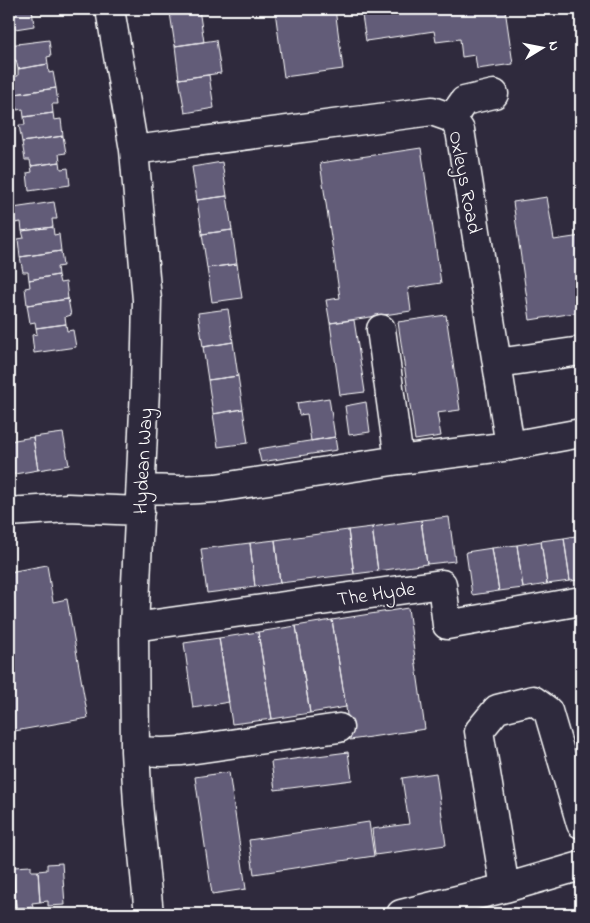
<svg xmlns="http://www.w3.org/2000/svg" width="590" height="923" font-family="'Indie Flower',sans-serif">
<style>
.building{fill:#625b78;stroke:#fff}
.lines{fill:none;stroke-linecap:round;stroke-linejoin:round}
.minor-casing{stroke:#fff;stroke-width:31}
.minor{stroke:#2f2a3d;stroke-width:28}
.labels{text-anchor:middle;stroke-width:4;stroke-linejoin:round;paint-order:stroke}
.street-label{font-size:20px;fill:#fff;stroke:#2f2a3d}
</style>
<rect width="100%" height="100%" fill="#2f2a3d"/>
<filter id="ink" filterUnits="userSpaceOnUse"><feTurbulence type="fractalNoise" baseFrequency=".02" numOctaves="2"/><feDisplacementMap in="SourceGraphic" scale="10" xChannelSelector="R" yChannelSelector="G"/><feConvolveMatrix kernelMatrix="1 2 1 2 8 2 1 2 1" color-interpolation-filters="sRGB"/></filter>
<g filter="url(#ink)">
<path class="building" d="M9 9H25V10L32 9 34 26 9 30Z
M169 9H199L170 13Z
M199 9 204 42 175 46 170 13Z
M293 9H335L343 69 284 77 275 11Z
M361 9H505L513 64 477 69 475 55 462 57 460 39 436 42 434 31 366 41Z
M49 40 51 56 47 57 48 64 18 69 16 60 10 61 9 45Z
M216 40 221 73 179 79 175 46Z
M48 64 49 73 53 72 56 88 15 94 12 76H18V69Z
M209 75 214 108 185 113 179 79Z
M56 88 58 104H52L53 113 24 117 23 109 17 110 15 94Z
M53 113 54 120 61 119 63 136 22 142 19 125H25L24 117Z
M63 136 66 153 59 154 60 162 31 166 30 160H25L22 142Z
M421 148 441 283 408 288 411 311 330 323 326 300 340 298 320 163Z
M60 162 61 169 68 168 70 185 29 191 27 173 32 172 31 166Z
M222 162 227 196 197 200 192 167Z
M227 196 232 230 202 234 197 200Z
M547 197 554 240 581 236V312L530 320 513 202Z
M54 202 57 219H52L53 227 22 231 21 222 15 223 13 208Z
M53 227 54 235 59 234 61 251 20 257 18 239 24 238 22 231Z
M232 230 237 264 207 268 202 234Z
M61 251 63 266 57 267 58 275 29 280 28 272H23L20 257Z
M237 264 242 298 212 302 207 268Z
M58 275 60 283 66 282 68 299 27 305 25 288 30 287 29 280Z
M68 299 71 315 65 317 66 324 36 328 35 322 30 323 27 305Z
M228 309 233 342 203 347 198 313Z
M446 315 460 410 437 413 441 436 415 440 398 322Z
M354 320 365 392 340 395 330 323Z
M66 324 67 331 73 330 76 347 34 353 32 335 37 334 36 328Z
M233 342 238 376 208 380 203 347Z
M238 376 243 409 213 414 208 380Z
M329 398 335 437 311 441 307 414 299 415 297 403Z
M366 402 370 432 349 435 345 406Z
M243 409 248 443 218 447 213 414Z
M63 433 69 465 38 470 33 437Z
M33 437 38 470 9 475V441Z
M335 437 337 450 261 462 258 449Z
M449 517 455 561 427 564 421 520Z
M421 520 427 564 378 571 372 527Z
M372 527 378 571 354 574 348 530Z
M348 530 354 574 280 583 275 540Z
M581 535V580L570 581 564 538Z
M564 538 570 581 547 584 541 541Z
M275 540 280 583 255 587 250 543Z
M541 541 547 584 523 588 517 545Z
M250 543 255 587 207 593 201 549Z
M517 545 523 588 499 591 492 548Z
M492 548 499 591 472 595 466 552Z
M47 565 53 602 67 599 88 718 9 732V572Z
M408 608 425 729 350 740 346 707 332 620Z
M332 620 346 707 310 713 296 626Z
M296 626 310 713 272 719 258 632Z
M258 632 272 719 232 724 219 638Z
M219 638 229 702 193 708 184 643Z
M348 752 352 780 275 790 271 762Z
M229 772 246 889 212 894 195 777Z
M436 773 446 845 375 855 372 829 409 824 402 778Z
M369 822 374 856 254 874 249 840Z
M62 863 65 905 48 906V901L40 902 38 871 47 870V864Z
M31 866V871H38L40 902 32 903 33 907 16 908 13 867Z
M9 867H13L16 908 9 909Z"/>
<g class="lines">
<g class="minor-casing">
<path id="minor" d="M110 9 134 150 147 300 145 389 134 627 135 751 138 804 149 914
M452 118 464 101 494 94
M134 150 432 111 452 118 460 130 510 446
M381 329 399 460
M497 363 581 351
M141 489 179 490 216 488 399 460 510 446 581 433
M9 512 68 508 140 511
M134 627 442 584 447 625 581 601
M135 751 162 752 182 751 339 728
M505 888 479 731 497 709 533 700 548 711 581 824
M401 914 505 888 581 866"/>
</g>
<use href="#minor" class="minor"/>
</g>
</g>
<g class="labels">
<g class="street-label">
<text transform="translate(466 182) rotate(79)" y="7">Oxleys Road</text>
<text transform="translate(142 461) rotate(-87)" y="7">Hydean Way</text>
<text transform="translate(376 593) rotate(-8)" y="7">The Hyde</text>
</g>
</g>
<rect width="590" height="923" fill="none" stroke="#2f2a3d" stroke-width="30"/>
<rect x="15" y="15" width="560" height="893" fill="none" stroke="#fff" stroke-width="2" filter="url(#ink)"/>
<g transform="translate(542 48) rotate(80)" stroke="#2f2a3d" stroke-width="4" paint-order="stroke">
<path d="M0-4L9 19L0 12L-9 19Z" fill="#ffffff"/>
<text y="-8" font-size="14" font-weight="bold" text-anchor="middle" fill="#ffffff">N</text>
</g>
</svg>
